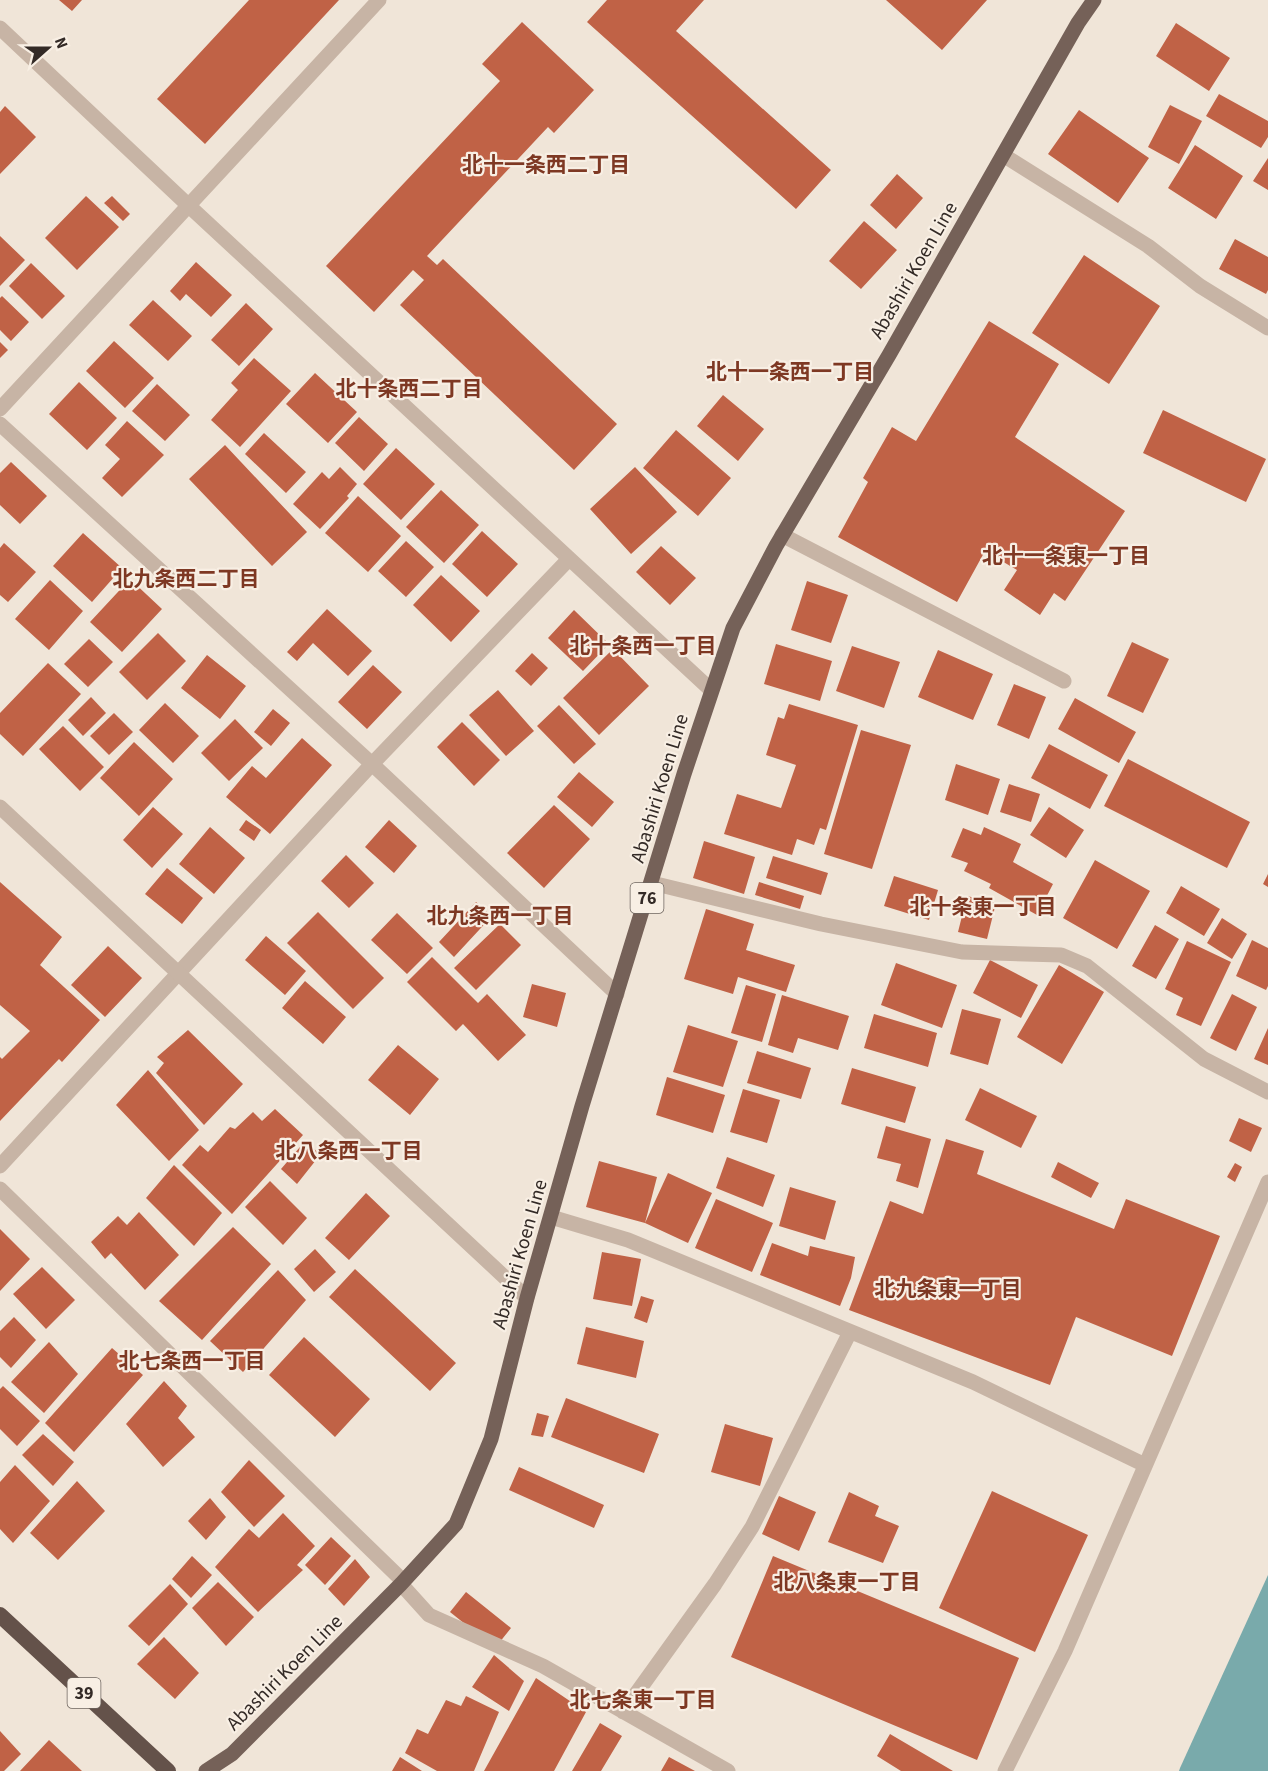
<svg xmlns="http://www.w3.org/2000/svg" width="1268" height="1771" font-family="'Source Sans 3','Noto Sans JP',sans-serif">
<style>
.water{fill:#79aaab}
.building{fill:#c06246}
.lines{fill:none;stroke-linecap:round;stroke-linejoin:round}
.minor{stroke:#c7b4a5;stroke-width:15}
.tertiary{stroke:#c7b4a5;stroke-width:15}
.primary{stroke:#756158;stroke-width:15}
.trunk{stroke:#64524a;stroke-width:16}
.labels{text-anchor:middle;stroke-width:4.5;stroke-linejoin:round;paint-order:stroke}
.shield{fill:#f8efe4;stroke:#6e655f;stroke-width:1.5}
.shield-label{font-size:18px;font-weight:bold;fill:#332a26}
.street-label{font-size:20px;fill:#332a26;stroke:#f8efe4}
.neighbourhood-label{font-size:21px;font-weight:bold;fill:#7e3823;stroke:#f8efe4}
</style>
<rect width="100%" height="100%" fill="#f0e5d8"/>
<path class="water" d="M1268 1575V1771H1179L1180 1768Z"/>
<path class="building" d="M59 0H82L72 11Z
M249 0H339L205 144 157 99Z
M607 0H704L676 31 831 170 796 209 587 22Z
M886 0H987L942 50Z
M522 22 594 90 554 133 548 127 427 256 437 265 443 259 617 424 574 470 400 305 424 280 413 270 374 312 326 266 500 81 482 64Z
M1176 23 1230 58 1209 91 1156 56Z
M1219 94 1268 121V137L1261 148 1206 116Z
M1170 105 1202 121 1179 164 1148 147Z
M5 106 36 137 0 174V112Z
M1079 110 1149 158 1118 203 1048 154Z
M1195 145 1243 176 1216 219 1168 188Z
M1268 158V190L1253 181Z
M897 174 923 198 896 229 870 205Z
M86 196 119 227 77 270 45 238Z
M112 196 130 214 123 221 104 203Z
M864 221 897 250 861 289 829 261Z
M0 236 25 260 0 286Z
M1235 239 1268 257V290L1266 294 1219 269Z
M1084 255 1160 306 1109 384 1032 333Z
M196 262 232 295 211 317 186 294 180 301 170 291Z
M31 263 65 296 42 319 9 286Z
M2 296 29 322 11 341 0 330V298Z
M153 300 192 336 168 361 129 325Z
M246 303 273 329 239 366 211 340Z
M989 321 1059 364 1015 437 1125 511 1065 601 1054 593 1040 615 1004 590 1017 570 985 551 957 602 838 537 868 482 863 478 892 427 916 441Z
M114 341 154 378 125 408 86 371Z
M0 342 8 350 0 358Z
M254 358 291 391 240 447 211 420 238 390 231 383Z
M315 373 357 412 328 443 286 404Z
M79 382 117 418 87 450 49 414Z
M157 384 190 415 165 441 132 411Z
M723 395 764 429 738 461 697 426Z
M1163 410 1266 459 1246 502 1143 453Z
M359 417 388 444 364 471 335 443Z
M127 421 164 455 122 497 102 478 120 459 105 445Z
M676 430 731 478 698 516 643 468Z
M264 433 306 472 286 493 245 454Z
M225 445 307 532 272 566 189 479Z
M396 448 435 484 401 520 363 484Z
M11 462 47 496 20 524 0 505V473Z
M340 467 357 484 347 496 349 498 320 529 293 504 322 472 329 479Z
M635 467 677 512 631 554 590 509Z
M441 490 479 525 444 563 406 527Z
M358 496 401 536 368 572 325 533Z
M482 531 518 564 487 597 452 564Z
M83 533 122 568 92 602 53 566Z
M406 541 434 567 406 597 378 571Z
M4 543 36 572 8 602 0 595V548Z
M661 546 696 578 670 605 636 572Z
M441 575 480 611 451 642 413 605Z
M130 579 162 609 122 652 90 622Z
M50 580 83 611 49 650 15 619Z
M807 581 848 595 831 643 791 630Z
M327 609 372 651 348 676 313 643 297 661 287 652Z
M574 610 609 644 583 671 548 638Z
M158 633 186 661 147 700 119 672Z
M89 639 113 662 88 687 64 664Z
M1132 642 1169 659 1143 713 1107 696Z
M776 644 832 661 820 701 764 684Z
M852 646 900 662 884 708 836 691Z
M613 649 649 686 599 735 563 698Z
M938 650 993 674 973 720 918 697Z
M532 653 548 668 531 686 515 671Z
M207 655 246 686 220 719 181 688Z
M48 663 81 694 23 756 0 734V713Z
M373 665 402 692 367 729 338 702Z
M1014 684 1046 697 1029 739 997 725Z
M498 690 534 731 506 756 469 715Z
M91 697 106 713 83 736 68 720Z
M1075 698 1136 732 1119 763 1058 729Z
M165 703 199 736 173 763 139 730Z
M789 704 858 725 826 830 820 828 814 845 797 839 792 855 724 834 737 794 781 808 796 765 766 755 778 717 784 719Z
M559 705 596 744 574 764 537 726Z
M273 709 290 723 271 746 254 732Z
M114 713 133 732 109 755 90 736Z
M235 719 263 748 229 781 201 753Z
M462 722 500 760 474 786 437 747Z
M63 726 104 767 80 791 39 749Z
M861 730 911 745 872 869 824 854Z
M302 738 332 765 270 834 226 797 252 766 266 778Z
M134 742 173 779 139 816 100 778Z
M1049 744 1108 775 1090 809 1031 778Z
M1128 759 1250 822 1227 868 1104 806Z
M956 764 1000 779 988 815 945 800Z
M579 772 614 802 592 827 557 797Z
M1009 784 1040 794 1031 822 1000 812Z
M554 805 590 839 544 888 507 853Z
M153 807 183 834 152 868 123 840Z
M1049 807 1084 830 1066 858 1030 835Z
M246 820 261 830 254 841 239 830Z
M389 820 417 846 394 873 365 847Z
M210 827 245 858 214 894 179 864Z
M984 827 1021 844 1013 862 1053 884 1037 915 989 888 991 884 964 871 968 863 951 857 963 828 981 835Z
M704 841 755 857 744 894 693 878Z
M346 855 374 883 349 908 321 881Z
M773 856 828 873 821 895 766 878Z
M1095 860 1150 891 1117 949 1063 918Z
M167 868 203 898 182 924 145 894Z
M1268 874V887L1263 884Z
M894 876 938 890 929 920 884 906Z
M0 882 62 937 40 965 19 986 40 965 100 1020 62 1062 59 1059 0 1121V1057L2 1059 30 1031 0 1005Z
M759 882 804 896 800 909 755 895Z
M1181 886 1220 909 1204 936 1166 913Z
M967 896 996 903 987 939 958 932Z
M476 902 492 916 454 957 439 942Z
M706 909 754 924 746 950 795 965 786 992 738 977 733 994 684 979Z
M318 912 384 978 353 1009 287 943Z
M397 913 433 948 407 974 371 940Z
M1222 918 1247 934 1232 959 1207 943Z
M500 924 521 945 476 990 454 968Z
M1155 925 1179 939 1156 979 1132 966Z
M266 936 306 971 285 995 245 960Z
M1252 940 1268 948V986L1266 990 1236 976Z
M1187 941 1231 962 1201 1026 1176 1015 1183 998 1165 989Z
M108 946 142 978 105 1017 71 985Z
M432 957 478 1003 487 994 526 1035 498 1061 463 1024 456 1031 407 982Z
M990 960 1038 985 1021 1018 973 993Z
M896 963 957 985 942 1028 881 1005Z
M1059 965 1104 992 1062 1064 1017 1037Z
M305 981 346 1017 323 1044 282 1008Z
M532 984 566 993 557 1027 523 1017Z
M746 985 776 994 762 1042 731 1033Z
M1232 994 1257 1007 1236 1051 1210 1038Z
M782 995 849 1016 838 1050 798 1038 793 1053 768 1045Z
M962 1009 1001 1019 988 1065 950 1054Z
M874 1014 937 1033 928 1067 864 1048Z
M688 1025 738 1041 723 1087 673 1072Z
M1268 1028V1065L1254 1059Z
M188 1030 243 1084 204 1125 156 1073 164 1063 157 1057Z
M398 1045 439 1079 410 1115 368 1080Z
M757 1051 811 1068 801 1099 747 1083Z
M852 1068 916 1087 905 1123 841 1104Z
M148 1070 199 1130 169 1161 116 1105Z
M667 1077 725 1095 713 1133 656 1115Z
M980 1088 1037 1116 1021 1148 965 1120Z
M743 1089 780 1100 767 1143 730 1132Z
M275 1109 303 1135 232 1214 182 1165 200 1145 208 1152 230 1127 235 1129 253 1112 262 1121Z
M1239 1118 1262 1128 1251 1152 1229 1141Z
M886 1126 931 1139 918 1188 896 1181 901 1164 877 1158Z
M946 1139 984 1151 977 1174 1114 1229 1126 1199 1220 1236 1172 1356 1076 1317 1050 1385 849 1310 890 1201 923 1214Z
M306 1140 320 1155 297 1184 281 1169Z
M727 1157 775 1175 763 1207 716 1188Z
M599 1161 657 1177 645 1223 586 1207Z
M1058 1162 1099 1183 1091 1198 1051 1177Z
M1235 1163 1242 1167 1235 1182 1227 1177Z
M174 1165 222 1213 194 1246 146 1198Z
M668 1173 712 1193 688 1243 645 1223Z
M270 1181 307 1218 283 1245 245 1207Z
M790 1187 836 1201 825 1240 779 1226Z
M366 1193 390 1216 349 1260 325 1238Z
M716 1199 773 1223 752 1272 695 1248Z
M139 1212 179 1255 145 1290 111 1253 105 1259 91 1242 118 1216 127 1225Z
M233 1227 271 1264 202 1340 159 1301Z
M0 1229 30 1259 0 1291Z
M772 1243 808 1256 810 1246 855 1257 851 1278 840 1306 760 1275Z
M315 1249 336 1272 314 1292 294 1269Z
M602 1252 641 1259 632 1306 593 1299Z
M42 1267 75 1300 46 1329 13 1294Z
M355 1269 456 1363 430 1391 329 1297Z
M278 1270 306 1300 243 1372 210 1341Z
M641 1296 654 1300 647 1323 634 1318Z
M14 1317 36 1340 11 1368 0 1357V1331Z
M586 1327 644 1341 636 1378 577 1364Z
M304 1337 370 1399 335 1437 269 1375Z
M49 1342 78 1374 44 1413 11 1382Z
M112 1348 143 1375 74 1452 45 1423Z
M164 1381 187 1406 178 1418 195 1437 163 1467 126 1424Z
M3 1386 40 1421 17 1446 0 1429V1389Z
M566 1398 659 1434 644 1473 551 1437Z
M537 1413 549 1416 543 1437 531 1435Z
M725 1424 773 1438 760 1486 711 1472Z
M43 1434 74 1462 53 1486 22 1455Z
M249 1460 285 1496 254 1527 221 1492Z
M15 1465 50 1501 13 1543 0 1529V1482Z
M519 1467 604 1505 594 1528 509 1490Z
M77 1481 105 1511 58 1560 30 1533Z
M992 1491 1088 1535 1035 1652 939 1608Z
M849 1492 879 1506 875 1516 899 1526 883 1563 828 1542Z
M779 1496 816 1512 799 1551 762 1534Z
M210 1498 226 1517 206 1540 188 1521Z
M283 1513 315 1546 297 1565 303 1570 258 1612 215 1567 249 1529 259 1538Z
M331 1537 351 1556 325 1585 305 1565Z
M192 1556 212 1575 191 1598 172 1579Z
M773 1556 1019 1658 977 1760 731 1657Z
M355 1559 370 1577 344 1606 328 1589Z
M218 1582 254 1617 226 1646 192 1608Z
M170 1584 188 1604 149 1646 128 1626Z
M466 1592 511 1628 495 1648 450 1612Z
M164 1637 199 1673 175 1699 137 1664Z
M494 1655 524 1681 509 1711 472 1687Z
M536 1678 586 1712 554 1771H484Z
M466 1696 499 1712 474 1771H437L405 1753 417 1729 428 1734 446 1700 461 1706Z
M600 1723 622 1736 601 1771H572Z
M0 1731 21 1754 4 1771H0Z
M890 1734 953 1771H901L877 1756Z
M49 1740 82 1771H20Z
M400 1757 422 1771H392Z
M669 1757 695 1771H661Z"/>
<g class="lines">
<path class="minor" d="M0 28 189 206 711 690
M1003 155 1148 246 1200 286 1268 328
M0 409 379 0
M0 424 372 764 617 994
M782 535 1064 681
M652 883 821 924 962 952 1061 955 1087 966 1204 1059 1268 1092
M0 1166 372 764 569 559
M0 1189 402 1580 401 1584 429 1615 543 1666 728 1771
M551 1217 628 1240 973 1382 1145 1465
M623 1712 715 1584 752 1527 850 1332
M1005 1771 1065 1651 1268 1182"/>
<path class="tertiary" d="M0 807 527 1298"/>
<path class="primary" d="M206 1771 232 1754 401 1584 456 1524 491 1439 527 1298 582 1106 684 774 733 628 776 546 889 355 1078 23 1094 0"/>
<path class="trunk" d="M0 1615 168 1771"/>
</g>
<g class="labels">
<g class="shield">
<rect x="630.5" y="883" width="33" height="30" rx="4.5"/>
<rect x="67.5" y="1678" width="33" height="30" rx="4.5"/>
</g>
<g class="shield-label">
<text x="647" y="904">76</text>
<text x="84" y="1699">39</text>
</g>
<g class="street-label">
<text transform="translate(913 270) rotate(-60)" y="7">Abashiri Koen Line</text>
<text transform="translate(659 788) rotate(-73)" y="7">Abashiri Koen Line</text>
<text transform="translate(519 1254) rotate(-74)" y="7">Abashiri Koen Line</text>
<text transform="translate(284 1672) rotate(-45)" y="7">Abashiri Koen Line</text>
</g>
<g class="neighbourhood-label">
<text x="546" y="172">北十一条西二丁目</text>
<text x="790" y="379">北十一条西一丁目</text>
<text x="409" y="396">北十条西二丁目</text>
<text x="1066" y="563">北十一条東一丁目</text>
<text x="186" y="586">北九条西二丁目</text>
<text x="643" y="653">北十条西一丁目</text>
<text x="983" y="914">北十条東一丁目</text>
<text x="500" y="923">北九条西一丁目</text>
<text x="349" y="1158">北八条西一丁目</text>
<text x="948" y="1296">北九条東一丁目</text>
<text x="192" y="1368">北七条西一丁目</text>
<text x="847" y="1589">北八条東一丁目</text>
<text x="643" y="1707">北七条東一丁目</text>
</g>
</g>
<g transform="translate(48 48) rotate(69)" stroke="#f8efe4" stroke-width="4.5" paint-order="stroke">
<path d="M0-4.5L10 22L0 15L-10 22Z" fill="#332a26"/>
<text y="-9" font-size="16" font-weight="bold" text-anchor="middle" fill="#332a26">N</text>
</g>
</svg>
